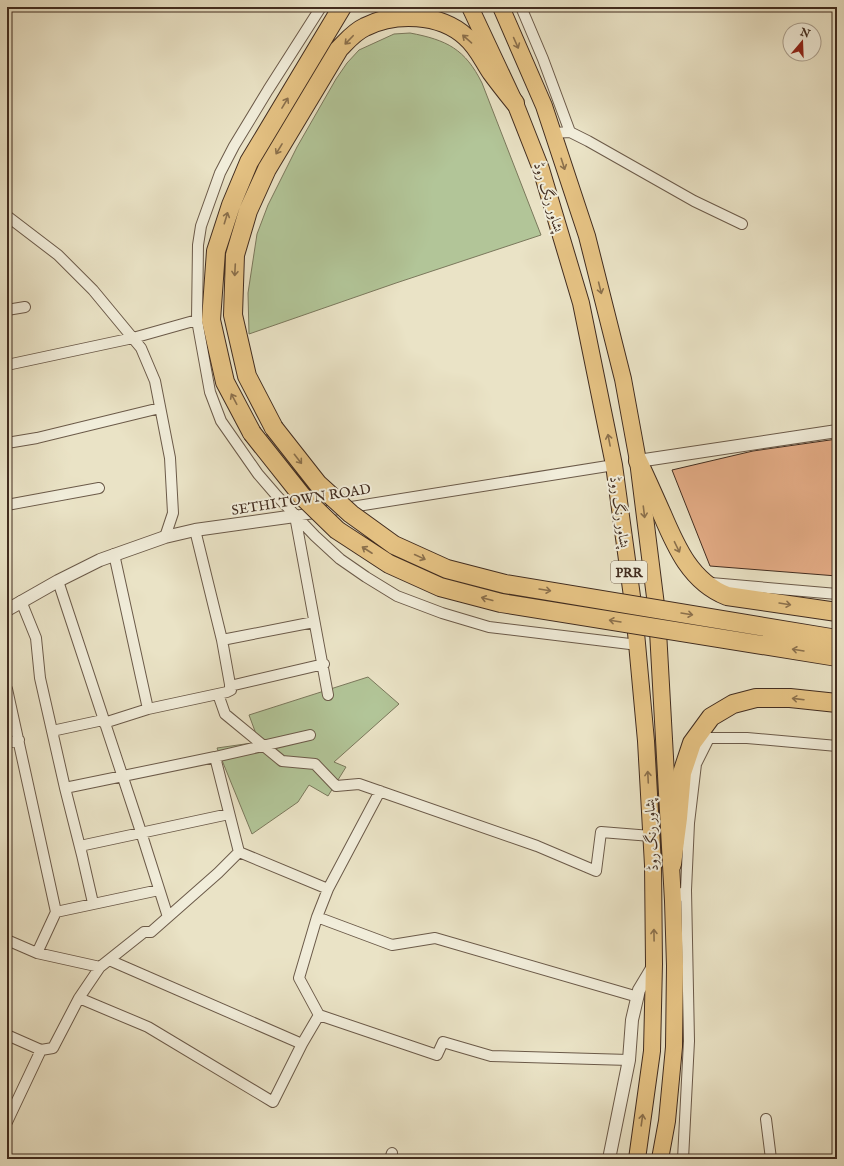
<svg xmlns="http://www.w3.org/2000/svg" width="844" height="1166" font-family="'IM FELL English',Amiri,serif">
<style>
.green{fill:#b2c598;stroke:#7a785c}
.building{fill:#e4ac86;stroke:#412c1f}
.lines{fill:none;stroke-linecap:round;stroke-linejoin:round}
.minor-casing{stroke:#6b5a49;stroke-width:12}
.tertiary-casing{stroke:#6b5a49;stroke-width:14}
.trunk-casing{stroke:#412c1f;stroke-width:18}
.motorway-casing{stroke:#412c1f;stroke-width:20}
.minor{stroke:#f1edda;stroke-width:10}
.tertiary{stroke:#f1edda;stroke-width:12}
.trunk{stroke:#e5c283;stroke-width:16}
.motorway{stroke:#e5c283;stroke-width:18}
.motorway-bridge-casing{stroke:#412c1f;stroke-width:20;stroke-linecap:butt}
.motorway-bridge{stroke:#e5c283;stroke-width:18}
.oneway{stroke:#8b704c}
.labels{text-anchor:middle;stroke-width:4;stroke-linejoin:round;paint-order:stroke}
.shield{fill:#f1edda;stroke:#766657;stroke-width:1}
.shield-label{font-size:13px;font-weight:bold;fill:#412c1f}
.street-label{font-size:14px;fill:#412c1f;stroke:#f1edda}
</style>
<rect width="100%" height="100%" fill="#eae3c6"/>
<filter id="stains"><feTurbulence type="fractalNoise" baseFrequency=".005" numOctaves="4"/><feColorMatrix values="0 0 0 0 .2 0 0 0 0 .09 0 0 0 0 .02 0 0 0 .5 -.17"/></filter>
<radialGradient id="worn" r=".72"><stop offset=".6" stop-color="#630" stop-opacity="0"/><stop offset="1" stop-color="#630" stop-opacity=".3"/></radialGradient>
<path class="green" d="M410 33C447 40 465 49 482 83L541 235 396 283 249 334 248 293 257 234 268 205 297 147 336 79 347 63 359 50 394 34Z
M368 677 399 704 334 762 346 767 328 796 309 785 298 802 252 834 217 748 259 742 249 715Z"/>
<path class="building" d="M837 439V576L710 566 672 470 753 451Z"/>
<g class="lines">
<g class="minor-casing">
<path id="minor" d="M321 7 268 90 234 146 220 173 201 226 198 245 197 320 210 392 221 421 258 474 277 496 315 536 340 559 366 577 397 596 442 613 489 627 638 645
M521 7 543 59 570 132
M553 133 570 132 588 141 694 201 742 224
M7 216 58 255 93 290 141 348 155 381 170 458 173 513 165 537
M7 310 25 307
M7 365 133 338 197 320
M7 443 37 438 160 408
M7 505 99 488
M295 516 614 465
M295 516 328 695
M114 554 148 709
M58 581 141 832 168 917
M711 583 837 594
M21 601 36 638 40 678 65 788 82 855 93 903
M222 640 314 622
M230 686 324 664
M7 689 56 912
M218 694 225 714 282 761 315 764 336 786 359 784 537 846 596 871 601 832 651 836
M104 723 148 709 227 692 231 690 222 640 195 530
M52 731 103 720
M7 743 19 740
M215 757 239 852
M65 788 215 757 310 735
M80 846 229 814
M328 889 317 917 392 945 435 938 638 997
M673 901 686 890 689 823 696 764 709 738H747L837 746
M317 917 299 978 319 1015
M7 940 37 953 100 967 144 932H151L218 873 239 852 328 889 380 791
M37 953 56 912 159 890
M109 960 302 1044 319 1015 437 1055 443 1042 491 1056 629 1060
M79 998 148 1027 273 1102 302 1044
M7 1035 41 1050 53 1048 79 998 100 967
M766 1119 771 1159
M7 1122 41 1050
M390 1159 392 1153
M683 1159 689 1041 686 890"/>
</g>
<g class="tertiary-casing">
<path id="tertiary" d="M638 461 837 431
M7 610 58 581 100 560 165 537 195 530 295 516
M609 1159 629 1060 632 1020 639 990 654 965"/>
</g>
<g class="trunk-casing">
<path id="trunk" d="M470 7 515 103 541 169 581 303 614 465 634 611 646 741 653 865 654 964 652 1051 637 1159
M501 7 544 106 587 236 623 379 638 461 657 613 673 901 675 966 674 1047 667 1121 660 1159"/>
</g>
<g class="motorway-casing">
<path id="motorway" d="M274 428 247 376 233 315 235 255 248 211 267 169 339 49C347 41 354 32 365 27 395 12 440 13 466 37 477 46 483 60 491 72 499 83 507 93 515 103
M252 433 225 382 211 320 216 251 231 205 249 162 342 7
M638 461C646 478 654 496 662 514 676 547 691 582 727 596L837 612
M672 864 678 818 682 773 692 743 711 717 733 704 756 698H790L837 703"/>
</g>
<use href="#minor" class="minor"/>
<use href="#tertiary" class="tertiary"/>
<use href="#trunk" class="trunk"/>
<use href="#motorway" class="motorway"/>
<g class="motorway-bridge-casing">
<path id="motorway-bridge" d="M274 428 318 484 351 514 394 545 447 569 505 584 837 639
M252 433 302 496 337 530 389 564 440 587 501 603 837 657"/>
</g>
<use href="#motorway-bridge" class="motorway-bridge"/>
</g>
<defs><path id="oneway-shaft" d="M-6 0H5M1.5-3L5.5 0L1.5 3" fill="none" stroke-width="1.6" stroke-linecap="round" stroke-linejoin="round"/></defs>
<g class="oneway">
<use href="#oneway-shaft" transform="translate(467 39) rotate(-139)"/>
<use href="#oneway-shaft" transform="translate(349 40) rotate(134)"/>
<use href="#oneway-shaft" transform="translate(516 43) rotate(66)"/>
<use href="#oneway-shaft" transform="translate(285 103) rotate(-59)"/>
<use href="#oneway-shaft" transform="translate(279 149) rotate(121)"/>
<use href="#oneway-shaft" transform="translate(563 164) rotate(72)"/>
<use href="#oneway-shaft" transform="translate(226 218) rotate(-73)"/>
<use href="#oneway-shaft" transform="translate(235 270) rotate(93)"/>
<use href="#oneway-shaft" transform="translate(600 288) rotate(76)"/>
<use href="#oneway-shaft" transform="translate(234 399) rotate(-118)"/>
<use href="#oneway-shaft" transform="translate(609 440) rotate(-101)"/>
<use href="#oneway-shaft" transform="translate(298 459) rotate(52)"/>
<use href="#oneway-shaft" transform="translate(644 512) rotate(83)"/>
<use href="#oneway-shaft" transform="translate(677 547) rotate(64)"/>
<use href="#oneway-shaft" transform="translate(367 550) rotate(-147)"/>
<use href="#oneway-shaft" transform="translate(420 557) rotate(25)"/>
<use href="#oneway-shaft" transform="translate(545 590) rotate(9)"/>
<use href="#oneway-shaft" transform="translate(487 599) rotate(-165)"/>
<use href="#oneway-shaft" transform="translate(785 604) rotate(9)"/>
<use href="#oneway-shaft" transform="translate(687 614) rotate(9)"/>
<use href="#oneway-shaft" transform="translate(615 621) rotate(-171)"/>
<use href="#oneway-shaft" transform="translate(798 650) rotate(-171)"/>
<use href="#oneway-shaft" transform="translate(798 699) rotate(-173)"/>
<use href="#oneway-shaft" transform="translate(648 777) rotate(-93)"/>
<use href="#oneway-shaft" transform="translate(654 935) rotate(-91)"/>
<use href="#oneway-shaft" transform="translate(642 1120) rotate(-82)"/>
</g>
<g class="labels">
<rect class="shield" x="611" y="561" width="36" height="22" rx="3"/>
<g class="shield-label">
<text x="629" y="577">PRR</text>
</g>
<g class="street-label">
<text transform="translate(549 197) rotate(73)" y="5">پشاور رنگ روڈ</text>
<text transform="translate(301 499) rotate(-9)" y="5">SETHI TOWN ROAD</text>
<text transform="translate(620 512) rotate(82)" y="5">پشاور رنگ روڈ</text>
<text transform="translate(651 835) rotate(-93)" y="5">پشاور رنگ روڈ</text>
</g>
</g>
<rect width="844" height="1166" fill="none" stroke="#eae3c6" stroke-width="24"/>
<rect x="8" y="8" width="828" height="1150" fill="none" stroke="#412c1f" stroke-width="2"/>
<rect x="12" y="12" width="820" height="1142" fill="none" stroke="#412c1f"/>
<g transform="translate(802 42) rotate(19)"><circle r="19" fill="#f1edda" stroke="#aba08f"/>
<path d="M0-3L7 15L0 10L-7 15Z" fill="#8f2418"/>
<text y="-6" font-size="11" font-weight="bold" text-anchor="middle" fill="#412c1f">N</text>
</g>
<rect width="100%" height="100%" filter="url(#stains)"/>
<rect width="100%" height="100%" fill="url(#worn)"/>
</svg>
